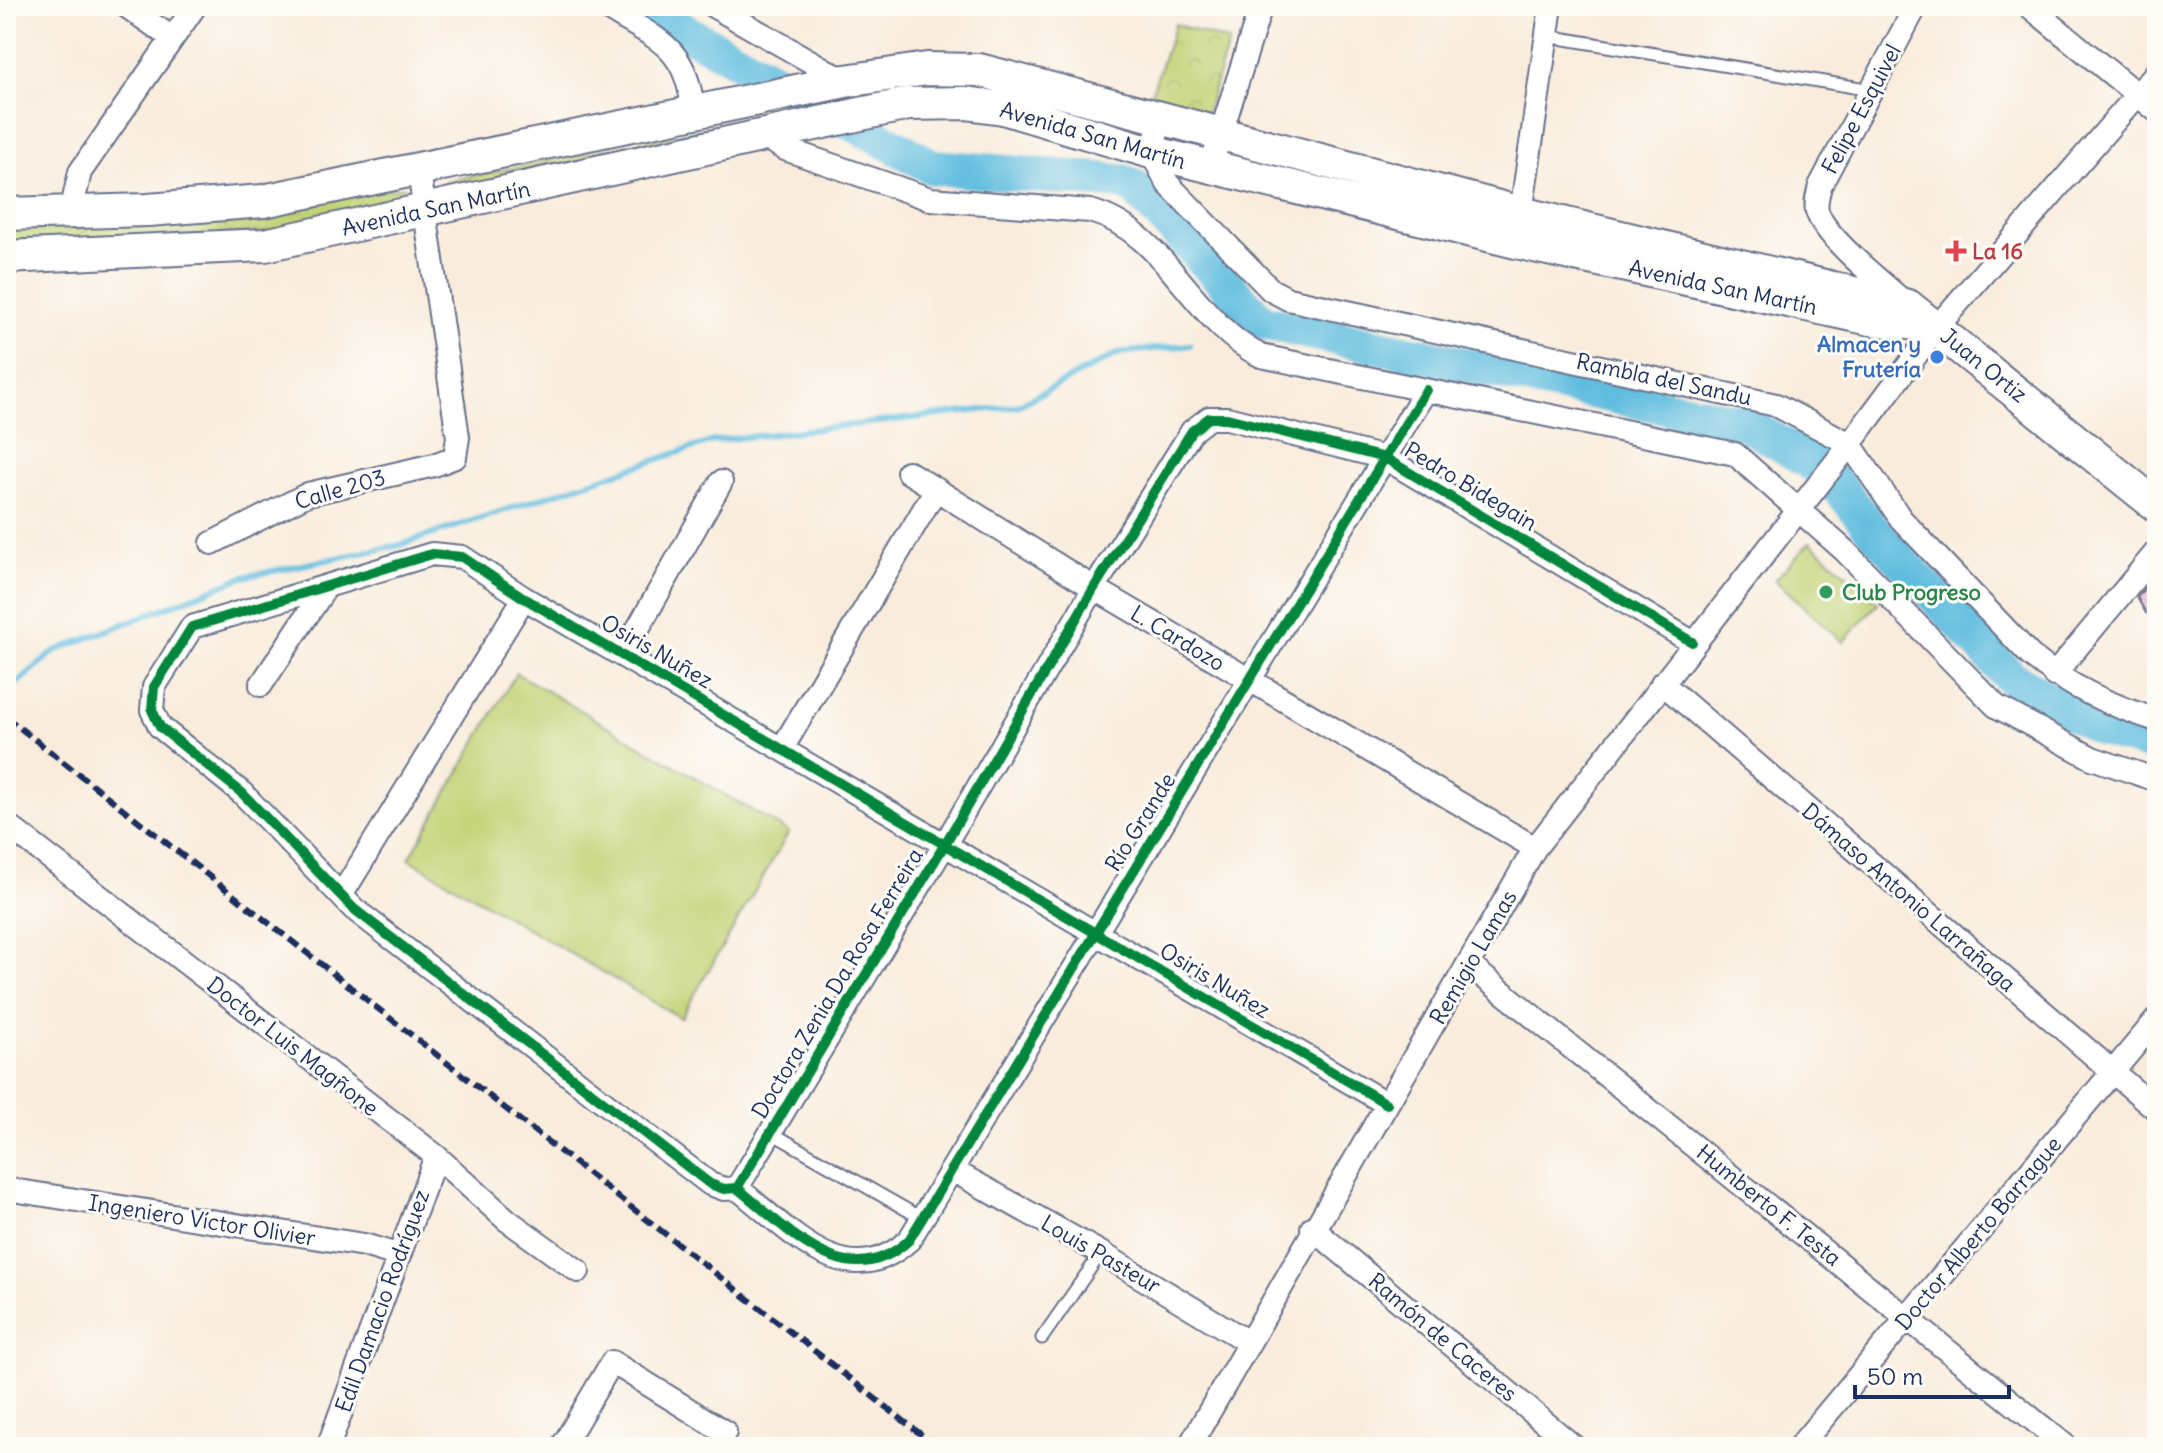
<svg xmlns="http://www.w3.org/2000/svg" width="2163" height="1453" font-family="Delius,sans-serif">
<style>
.grass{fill:url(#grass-tufts);stroke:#6e816a;stroke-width:2}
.park{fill:url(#park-crowns);stroke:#6e816a;stroke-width:2}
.pitch{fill:#c2d376;stroke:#6e816a;stroke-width:2}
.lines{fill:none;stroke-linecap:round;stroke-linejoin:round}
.stream{stroke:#61bddf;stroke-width:6}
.river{stroke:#61bddf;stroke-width:36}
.building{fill:#d59bb9}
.lane-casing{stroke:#69718a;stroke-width:15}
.street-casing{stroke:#69718a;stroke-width:26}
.secondary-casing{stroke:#69718a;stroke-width:36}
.lane{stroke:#fff;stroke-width:11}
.street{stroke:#fff;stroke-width:22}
.secondary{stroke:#fff;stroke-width:32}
.rail{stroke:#1b2f5e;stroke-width:6;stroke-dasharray:12 6;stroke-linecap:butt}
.cycleway-casing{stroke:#fdfcf7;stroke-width:15}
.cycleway{stroke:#00873e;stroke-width:10}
.health-dot{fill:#e0444e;stroke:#fdfcf7;stroke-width:3}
.shop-dot{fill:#3f7fe0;stroke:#fdfcf7;stroke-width:3}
.leisure-dot{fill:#2e9e5b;stroke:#fdfcf7;stroke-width:3}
.labels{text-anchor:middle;stroke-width:6;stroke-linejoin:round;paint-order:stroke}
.street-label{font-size:22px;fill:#1b2f5e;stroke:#fdfcf7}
.health-label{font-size:22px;font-weight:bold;fill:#be3a42;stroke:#fdfcf7;text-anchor:start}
.shop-label{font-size:22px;font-weight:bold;fill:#366cbe;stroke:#fdfcf7;text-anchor:end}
.leisure-label{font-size:22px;font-weight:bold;fill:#27864d;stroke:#fdfcf7;text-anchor:start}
</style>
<defs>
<pattern id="grass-tufts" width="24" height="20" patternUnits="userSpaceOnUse" patternTransform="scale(2)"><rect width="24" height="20" fill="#c2d376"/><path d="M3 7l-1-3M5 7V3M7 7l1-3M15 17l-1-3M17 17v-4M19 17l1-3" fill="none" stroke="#a6b568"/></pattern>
<pattern id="park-crowns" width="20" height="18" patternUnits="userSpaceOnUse" patternTransform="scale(2)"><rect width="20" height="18" fill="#c2d376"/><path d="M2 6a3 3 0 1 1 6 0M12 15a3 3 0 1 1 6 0" fill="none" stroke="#a6b568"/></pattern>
</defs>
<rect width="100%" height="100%" fill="#fdfcf7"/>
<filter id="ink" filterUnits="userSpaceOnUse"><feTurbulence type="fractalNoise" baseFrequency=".0125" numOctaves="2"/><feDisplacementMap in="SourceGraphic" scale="16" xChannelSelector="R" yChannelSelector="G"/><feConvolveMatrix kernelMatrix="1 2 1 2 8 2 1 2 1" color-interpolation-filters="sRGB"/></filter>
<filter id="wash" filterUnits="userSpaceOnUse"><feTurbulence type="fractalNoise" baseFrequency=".006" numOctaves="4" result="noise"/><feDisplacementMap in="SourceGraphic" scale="32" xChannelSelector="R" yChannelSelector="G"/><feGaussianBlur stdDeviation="1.8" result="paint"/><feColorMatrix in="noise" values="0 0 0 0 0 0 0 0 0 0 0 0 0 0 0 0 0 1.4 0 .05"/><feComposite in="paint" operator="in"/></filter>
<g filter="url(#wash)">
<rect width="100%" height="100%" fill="#f9ecdc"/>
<path class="grass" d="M744 126 445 191 444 185 447 181 716 127Z
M405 187 413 197 271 232 6 245V228Z"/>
<path class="park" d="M1175 24 1229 42 1206 114 1151 95Z"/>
<path class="pitch" d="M1810 542 1878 603 1843 642 1775 580Z
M516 673 789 832 681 1018 409 859Z"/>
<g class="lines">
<path class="stream" d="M16 684 55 651 243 577 400 545 713 441 1017 406 1119 353 1190 345"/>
<path class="river" d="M649 6 684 31 933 167 1123 182 1135 188 1262 322 1747 424 1809 461 1838 486 1872 529 2011 678 2100 728 2157 746"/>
</g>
<g id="blocks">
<path class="building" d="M2157 574V606L2146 613 2137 597Z"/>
</g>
</g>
<g filter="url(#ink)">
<use href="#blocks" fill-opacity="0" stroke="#69718a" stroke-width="2"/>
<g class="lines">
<g class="lane-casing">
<path id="lane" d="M1547 36 1872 90
M770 1132 923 1219
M1042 1338 1101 1253"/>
</g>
<g class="street-casing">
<path id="street" d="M126 6 172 38
M604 6C656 40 687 44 693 111
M713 6 845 81
M2029 6 2157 111
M1161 120 1151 152 1168 184 1271 290 1288 299 1776 405 1850 444 1901 519 2030 655C2069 687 2109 705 2157 720
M762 136 785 149 930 199 1090 211C1166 231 1192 322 1261 356L1735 454 1844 550 1996 706 2092 758 2157 780
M1210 168 1261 6
M71 212 80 172 195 6
M1521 213 1551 6
M1906 304C1884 284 1825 238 1817 211 1815 202 1818 195 1820 186L1916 6
M1426 390 909 1240C846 1298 788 1228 737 1188L945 844 1094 588 1192 431 1209 418H1227L1385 458 1692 642
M908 472 1094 588 1535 848
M212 543 308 494 434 465 455 457 458 437 419 171
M624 653 721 482
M2054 675 2157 551
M1662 683 2157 1110
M261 685 326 587
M783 747 936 489
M6 824 436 1156 507 1220 578 1271
M342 894 524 598
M1469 965 2067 1447
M952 1170 1101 1253 1248 1342
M737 1188 724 1189 710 1184 354 909 242 793 160 727 152 710 154 687 192 627 432 554 462 557 524 598 1387 1104
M6 1189 364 1245 397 1255
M1312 1228 1574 1447
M328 1447 436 1156
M562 1447 612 1362 725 1432
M1189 1447 1535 848 1850 444 1937 327 2157 72
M1799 1447 2157 1019"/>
</g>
<g class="secondary-casing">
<path id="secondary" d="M6 214 148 210 263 201 845 81 927 69 979 70 1521 213 1908 306 2157 506
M6 257 265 245 856 115 909 104 966 103 1003 108 1151 152 1516 242 1871 319 1918 324"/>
</g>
<use href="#lane" class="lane"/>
<use href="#street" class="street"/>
<use href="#secondary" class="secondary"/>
<path class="rail" d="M6 717 937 1447"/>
<g class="cycleway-casing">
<path id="cycleway" d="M1426 390 909 1240C846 1298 788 1228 737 1188L945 844 1094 588 1192 431 1209 418H1227L1385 458 1692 642
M737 1188 724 1189 710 1184 354 909 242 793 160 727 152 710 154 687 192 627 432 554 462 557 524 598 1387 1104"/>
</g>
<use href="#cycleway" class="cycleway"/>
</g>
</g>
<path class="health-dot" d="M1952 239h8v8h8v8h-8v8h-8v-8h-8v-8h8z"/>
<circle class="shop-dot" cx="1937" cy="357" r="8"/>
<circle class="leisure-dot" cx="1826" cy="592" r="8"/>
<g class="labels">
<g class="street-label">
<text transform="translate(1861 109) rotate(-62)" y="8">Felipe Esquivel</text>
<text transform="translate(1093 135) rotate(16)" y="8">Avenida San Martín</text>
<text transform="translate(436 208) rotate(-12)" y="8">Avenida San Martín</text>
<text transform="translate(1723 287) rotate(12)" y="8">Avenida San Martín</text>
<text transform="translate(1984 365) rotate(39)" y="8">Juan Ortiz</text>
<text transform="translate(1664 379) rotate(12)" y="8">Rambla del Sandu</text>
<text transform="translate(1471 486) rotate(31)" y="8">Pedro Bidegain</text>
<text transform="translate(340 489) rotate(-16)" y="8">Calle 203</text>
<text transform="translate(1178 638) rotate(31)" y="8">L. Cardozo</text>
<text transform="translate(657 651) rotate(30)" y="8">Osiris Nuñez</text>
<text transform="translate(1140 822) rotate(-58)" y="8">Río Grande</text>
<text transform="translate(1909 897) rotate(41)" y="8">Dámaso Antonio Larrañaga</text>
<text transform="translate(1473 957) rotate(-60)" y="8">Remigio Lamas</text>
<text transform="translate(1215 980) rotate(31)" y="8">Osiris Nuñez</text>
<text transform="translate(837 983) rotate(-59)" y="8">Doctora Zenia Da Rosa Ferreira</text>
<text transform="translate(293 1046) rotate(38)" y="8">Doctor Luis Magñone</text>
<text transform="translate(1769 1205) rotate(39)" y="8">Humberto F. Testa</text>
<text transform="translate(202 1220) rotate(9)" y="8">Ingeniero Víctor Olivier</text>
<text transform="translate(1978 1233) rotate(-50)" y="8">Doctor Alberto Barrague</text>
<text transform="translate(1101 1254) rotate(30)" y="8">Louis Pasteur</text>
<text transform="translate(382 1301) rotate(-70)" y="8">Edil Damacio Rodríguez</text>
<text transform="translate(1443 1337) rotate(40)" y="8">Ramón de Caceres</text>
</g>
<g class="health-label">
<text x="1972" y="259">La 16</text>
</g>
<g class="shop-label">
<text x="1921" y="352">Almacen y<tspan x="1921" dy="25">Frutería</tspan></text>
</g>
<g class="leisure-label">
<text x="1842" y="600">Club Progreso</text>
</g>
</g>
<rect width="2163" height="1453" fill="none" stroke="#fdfcf7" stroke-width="32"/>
<path d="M1855 1385v12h154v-12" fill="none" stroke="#1b2f5e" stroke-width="4"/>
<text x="1867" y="1385" font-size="24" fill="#1b2f5e" stroke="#fdfcf7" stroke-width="6" paint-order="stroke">50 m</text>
</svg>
